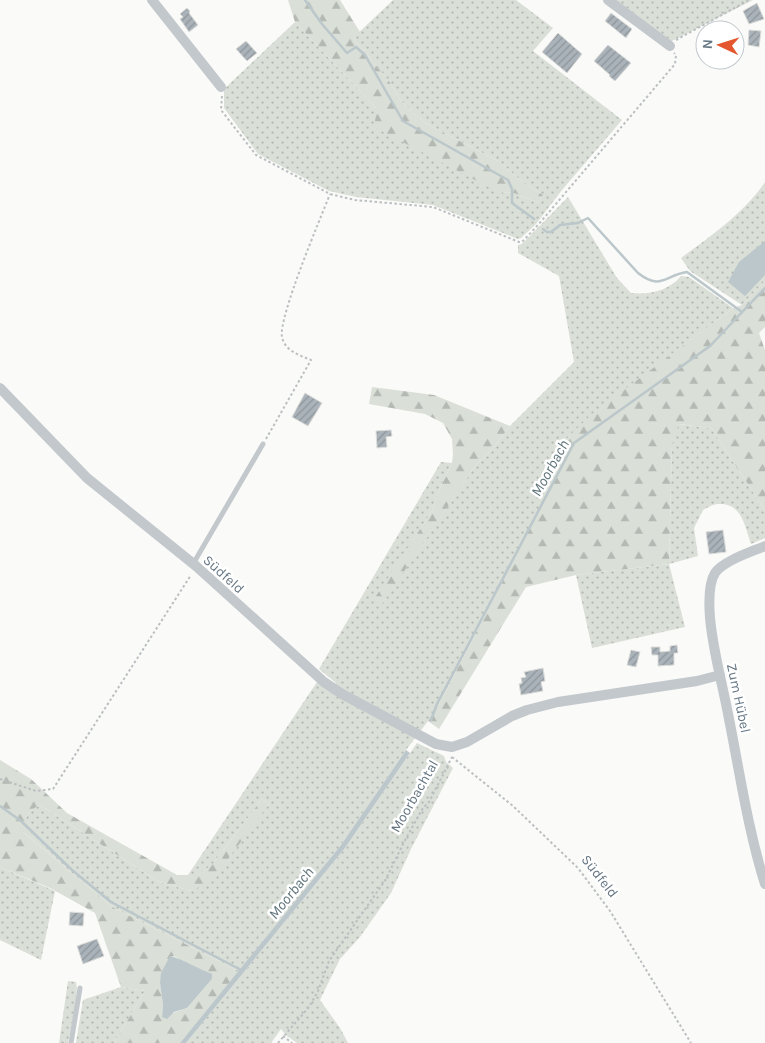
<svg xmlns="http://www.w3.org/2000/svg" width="765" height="1043" font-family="Karla,sans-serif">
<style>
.grass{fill:url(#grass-dots)}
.forest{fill:url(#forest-firs);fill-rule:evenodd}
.water{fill:#bbc7cb}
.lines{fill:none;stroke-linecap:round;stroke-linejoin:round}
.stream{stroke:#bbc7cb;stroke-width:2.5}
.building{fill:url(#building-hatch);stroke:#dcdcda}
.path{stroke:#bbbfc2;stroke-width:2;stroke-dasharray:2.5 2.5;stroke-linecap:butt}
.lane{stroke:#c3c8cc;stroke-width:5}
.street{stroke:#c3c8cc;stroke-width:10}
.labels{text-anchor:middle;stroke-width:5;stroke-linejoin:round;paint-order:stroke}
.street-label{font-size:14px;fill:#657683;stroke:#fff}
.water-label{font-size:15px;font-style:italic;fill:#60757c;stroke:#fff}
</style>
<defs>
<pattern id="grass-dots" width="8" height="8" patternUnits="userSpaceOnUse" patternTransform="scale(1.25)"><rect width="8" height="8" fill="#dadfd7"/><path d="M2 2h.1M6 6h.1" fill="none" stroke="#b4b9b4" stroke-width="1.8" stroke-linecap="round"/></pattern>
<pattern id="forest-firs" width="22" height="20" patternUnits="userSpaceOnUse" patternTransform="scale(1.25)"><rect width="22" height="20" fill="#dadfd7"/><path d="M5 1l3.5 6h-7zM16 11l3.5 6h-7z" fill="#b4b9b4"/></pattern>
<pattern id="building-hatch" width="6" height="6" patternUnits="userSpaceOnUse" patternTransform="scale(1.25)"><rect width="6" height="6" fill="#aab3b9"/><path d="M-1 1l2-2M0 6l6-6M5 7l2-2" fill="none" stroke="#8e969c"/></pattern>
</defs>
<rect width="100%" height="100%" fill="#fafaf8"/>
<path class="grass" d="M393 0H516L553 28 533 51 622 120 562 190 536 224 521 238 518 239 433 205 356 197 329 191 258 154 224 108V89L295 22 377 109 498 192 514 193 538 203 543 195 519 179 500 162 425 123 401 101 389 81 353 38Z
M614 0H753L670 42Z
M765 182V281L742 305 690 271 681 258C711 236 744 213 765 182Z
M568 197 617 278 631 293C649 295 669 291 681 276L689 277 733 308 593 414 559 446 539 488 550 490 439 704 428 721 406 750 341 845 239 971 114 908 22 831C25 818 27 811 40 805L159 882 192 891 269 804 262 799 212 865 198 875H188L317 682 331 691 336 683 319 669 441 462 452 463 440 488 432 511 375 599 382 603 476 465 494 447 510 426 574 362 559 276 518 253V245L522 244Z
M678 424 711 428 765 510V538L751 544C745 527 742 502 718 504 713 504 707 508 703 510L694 528 698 556 669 564 685 627 592 648 576 575 669 564 672 444Z
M417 743 444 756 446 762 453 768 411 849 391 893 360 937 340 959 320 1000 340 1028 348 1043H297L287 1036 281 1029 271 1043H186L345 848Z
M0 867 55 891 41 960 0 940Z
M68 981 76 982C79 994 71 1029 68 1043H59Z
M121 987 145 991 114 1043H76L83 1000Z"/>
<path class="forest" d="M288 0H340L360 32 353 38 389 81 401 101 425 123 500 162 519 179 543 195 538 203 514 193 498 192 374 127 377 109 295 22Z
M765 281V327L759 333 765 350V510L711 428 679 424 672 444 669 564 576 575 526 587 439 729 428 721 439 704 550 490 539 488 548 464 559 446 592 414 733 308 742 305Z
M372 387 434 395 510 426 494 447 476 465 382 604 374 599 432 511 440 488 452 463 453 454 452 439 443 423 425 414 369 404Z
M0 760 31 779 67 813 177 875H198L212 865 262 799 269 804 213 879 192 891 159 882 40 805C27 811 25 818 23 832L114 908 239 971 180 1043H114L145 991 121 987 95 913 50 888 0 867ZM174 956 212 979 187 1008 162 1017 163 1005 160 983 170 957Z"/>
<path class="water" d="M765 241V275L745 296 728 282 739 262Z
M406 750 410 753 345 848 186 1043H180L341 845Z
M170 956C176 956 203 971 212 974V979L187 1008 174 1012 167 1019 162 1017 163 1005 160 983 161 973Z"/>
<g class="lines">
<path class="stream" d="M305 0 322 24 347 53 356 47 365 55 403 121 508 180 512 189V203L534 219
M543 229 547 232H551L560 225 578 223 588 218 638 273C661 291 665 275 687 272L742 312
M431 720 437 704 467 647 574 443 710 346 765 288
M0 806 21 821 72 870 111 902 241 970"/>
</g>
<path class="building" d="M757 3 764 19 749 24 743 11Z
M187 8 190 11 189 13 198 25 189 32 180 19 183 17 180 14Z
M611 13 632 29 626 38 605 21Z
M749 30 761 31 759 47 748 45Z
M558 33 582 54 567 73 542 52Z
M246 41 257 53 247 61 236 49Z
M608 45 631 63 615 81 609 76 610 75 594 61Z
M305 393 322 403 308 426 292 417Z
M391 430 392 436 386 437 387 447 377 448 376 431Z
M723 530 726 552 709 554 706 532Z
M677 645 678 653H674V665L658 666V655H652L651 647H660V652L670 651V646Z
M631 650 640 652 636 667 627 665Z
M543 668 545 681 541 682 543 691 521 695 519 684 522 683 521 678 526 677 524 672Z
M70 912 84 913 83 926 69 925Z
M97 939 104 956 83 964 77 946Z"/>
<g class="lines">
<path class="path" d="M676 40 749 0
M222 96 221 110 256 155 330 194 355 200 433 207 519 242H522L538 225 675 64 676 55 674 53
M266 439 311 360C299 355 285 351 282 337 278 318 321 217 330 194
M452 757 513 806 578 868 610 911 691 1043
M0 779 36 791 53 789 191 575
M283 1036 292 1043
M278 1043 309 1007 318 991 329 961 386 879 404 842 423 808 429 802 452 757"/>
<path class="lane" d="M193 564 263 444
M71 1043 80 988"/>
<path class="street" d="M152 0 221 87
M608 0 670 46
M0 388 87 478 196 566 324 682 342 694 436 744 452 747 467 742 512 716 527 710 558 702 697 681 720 675
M765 546C751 552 723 561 715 573 708 584 709 605 710 618 713 652 723 686 729 719 740 774 748 830 765 884"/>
</g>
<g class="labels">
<g class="street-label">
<text transform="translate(224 574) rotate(42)" y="5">Südfeld</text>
<text transform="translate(739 698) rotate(78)" y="5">Zum Hübel</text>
<text transform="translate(414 796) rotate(-60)" y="5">Moorbachtal</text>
<text transform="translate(600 876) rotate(52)" y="5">Südfeld</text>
</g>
<g class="water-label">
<text transform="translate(550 468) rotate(-61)" y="5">Moorbach</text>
<text transform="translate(291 893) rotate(-51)" y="5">Moorbach</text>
</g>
</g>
<g transform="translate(720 45) rotate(274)"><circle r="24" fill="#ffffff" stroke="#c1c8cd"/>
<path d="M0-4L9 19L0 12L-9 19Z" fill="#e4572e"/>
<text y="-8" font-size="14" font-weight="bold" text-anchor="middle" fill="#657683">N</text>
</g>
</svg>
